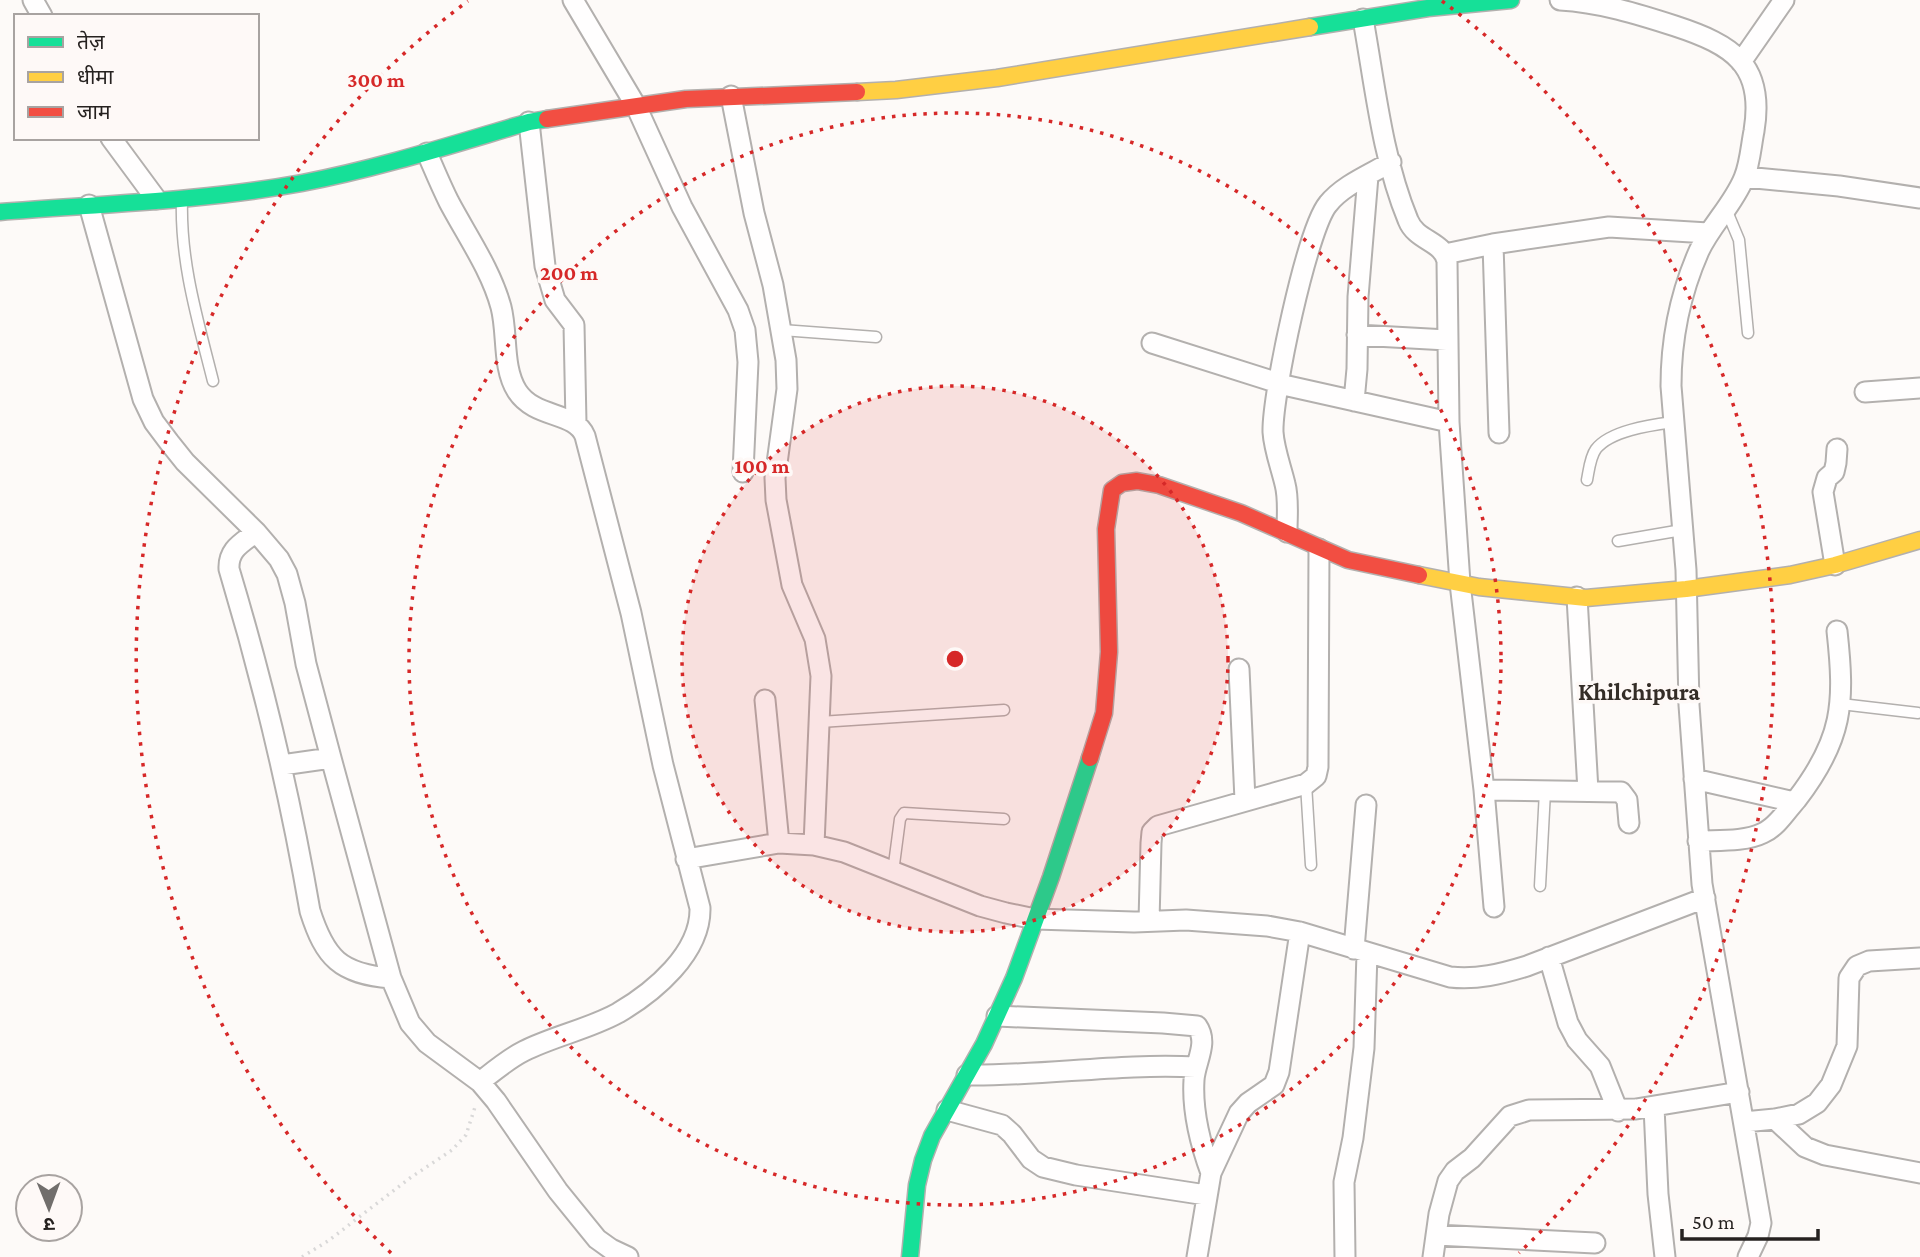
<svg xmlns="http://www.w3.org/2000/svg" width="1920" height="1257" font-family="'Crimson Pro','Noto Sans Devanagari',serif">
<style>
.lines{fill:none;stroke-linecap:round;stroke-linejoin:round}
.lane-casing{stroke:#b3b0ae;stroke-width:13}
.street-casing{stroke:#b3b0ae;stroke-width:23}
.fast-casing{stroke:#b3b0ae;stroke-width:19}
.slow-casing{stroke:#b3b0ae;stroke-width:19}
.jam-casing{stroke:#b3b0ae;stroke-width:19}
.path{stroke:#d9d8d8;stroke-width:3.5;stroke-dasharray:2 5;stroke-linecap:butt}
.lane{stroke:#fffefe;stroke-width:10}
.street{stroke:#fffefe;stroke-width:19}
.fast{stroke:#16e098;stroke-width:16}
.slow{stroke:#ffcf43;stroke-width:16}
.jam{stroke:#f24e42;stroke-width:16}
.ring{fill:none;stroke:#d62828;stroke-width:3.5;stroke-dasharray:3.5 7}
.labels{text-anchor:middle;stroke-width:7;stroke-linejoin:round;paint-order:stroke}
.quarter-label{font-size:24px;font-weight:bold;fill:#342d27;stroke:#fef9f7}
.centre{fill:#d62828;stroke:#fef9f7;stroke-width:3.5}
.ring-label{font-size:21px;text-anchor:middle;font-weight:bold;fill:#d62828;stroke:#fef9f7;stroke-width:7;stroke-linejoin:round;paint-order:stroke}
</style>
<rect width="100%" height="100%" fill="#fdfaf8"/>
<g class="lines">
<g class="lane-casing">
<path id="lane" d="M182 200C180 262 198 321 213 381
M1726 209 1739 240 1748 333
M782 330 876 337
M1587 480C1589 470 1590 457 1596 449 1611 430 1652 425 1674 422
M1618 541 1682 530
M1841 704 1918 713
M820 722 1004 710
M1306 784 1311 865
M893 872 900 819 904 813 1004 819
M1540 886 1545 791"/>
</g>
<g class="street-casing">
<path id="street" d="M33 0 42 16
M573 0 636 106 682 207 738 310 745 330 748 362 743 472
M1560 0C1599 2 1638 14 1675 26 1733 45 1765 65 1754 131 1751 146 1750 164 1744 178 1733 205 1711 225 1699 251 1680 294 1671 339 1671 386L1686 570 1689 705 1702 884 1761 1223 1758 1236 1748 1257
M1363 19C1375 85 1382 157 1408 220 1416 241 1443 241 1447 261L1449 422 1460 583 1484 790 1494 907
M1741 62 1784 0
M731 96 754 213 773 285 786 360 787 389 775 478 776 500 792 585 815 639 821 676 814 845
M529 122 545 266 555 300 574 325 576 423
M111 138 156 199
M427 153C434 169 441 186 449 202 467 236 491 270 501 307 508 334 502 367 517 391 535 419 575 411 585 436L631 613 663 765 700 908C701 953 654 992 618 1013 589 1029 554 1036 524 1051 508 1059 494 1071 480 1082
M1745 177 1839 186 1920 198
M89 205 143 399 154 422 169 442 185 462 256 532 279 559 287 574 295 603 306 664 331 758 391 978 410 1023 427 1043 480 1082 496 1101 558 1191 597 1239 611 1249 628 1257
M1493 244 1499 433
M1445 254 1493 244 1609 227 1708 233
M1357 335 1447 340
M1152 343 1288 386 1449 422
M1865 392 1920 388
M1354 401 1357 369 1358 297 1368 176
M256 532C242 543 228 549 229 569 263 682 290 795 310 911 325 958 340 974 391 978
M1287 532C1287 516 1289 499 1285 484 1281 467 1274 449 1273 432 1272 395 1307 229 1328 204 1343 185 1371 174 1391 162
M1835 565 1823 492 1827 478 1834 472 1836 463 1837 449
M1577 597 1588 791
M1239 669 1245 800
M765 700 779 843
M282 765 331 758
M1694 779 1794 802
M1484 790 1621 792 1627 800 1629 823
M1698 841C1718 840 1745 842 1763 833 1777 827 1787 810 1797 799 1843 739 1845 704 1837 631
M686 859 779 843 814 845 844 852 980 906 1006 913 1035 919 1134 922 1186 920 1267 926 1300 932 1450 977C1477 980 1501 974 1527 966L1705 898
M1149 921 1151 843 1152 832 1158 826 1306 784 1316 776 1318 767 1319 549
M1354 949 1366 805
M1549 957 1568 1023 1577 1040 1600 1066 1618 1111
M997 1016 1163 1023 1197 1026C1209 1043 1195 1062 1194 1080 1192 1112 1200 1143 1211 1173
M967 1075C1044 1076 1120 1063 1196 1067
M1654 1107 1658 1194 1665 1257
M947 1110 1002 1125 1012 1134 1031 1159 1043 1167 1076 1175 1206 1195
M1775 1119 1805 1147 1825 1155 1920 1173
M1744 1122 1775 1119 1799 1114 1817 1103 1831 1085 1847 1046 1849 978 1857 966 1869 961 1920 958
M1436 1235 1595 1243
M1197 1257 1211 1173 1239 1113 1248 1103 1274 1085 1279 1072 1300 932
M1345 1257 1344 1182 1353 1138 1364 1048 1367 953
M1433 1257 1439 1214 1448 1181 1455 1171 1472 1158 1510 1116 1529 1110 1636 1109 1739 1092"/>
</g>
<g class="fast-casing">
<path id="fast" d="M1310 27 1428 8 1511 0
M0 212C101 204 203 201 302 183 380 168 454 144 529 122L547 119
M910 1257 917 1185 923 1160 932 1136 984 1044 1014 978 1051 877 1090 758"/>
</g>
<g class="slow-casing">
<path id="slow" d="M857 92 896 90 997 78 1310 27
M1419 575 1479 587 1586 598 1686 589 1790 575 1835 565 1920 540"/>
</g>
<g class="jam-casing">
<path id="jam" d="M547 119 686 99 857 92
M1090 758 1104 713 1109 652 1106 529 1112 490 1122 483 1137 481 1159 485 1241 513 1348 560 1419 575"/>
</g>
<path class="path" d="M302 1257 328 1241 410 1178 452 1150 466 1135 476 1104"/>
<use href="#lane" class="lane"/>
<use href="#street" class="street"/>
<use href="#fast" class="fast"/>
<use href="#slow" class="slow"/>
<use href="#jam" class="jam"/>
</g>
<circle cx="955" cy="659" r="273" fill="#d62828" fill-opacity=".12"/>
<g class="ring">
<circle cx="955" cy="659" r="273"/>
<circle cx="955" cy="659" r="546"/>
<path d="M391 1253A819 819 0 0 1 468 1M1442 1A819 819 0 0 1 1519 1253"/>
</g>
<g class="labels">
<g class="quarter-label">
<text x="1639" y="700">Khilchipura</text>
</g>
</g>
<circle cx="955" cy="659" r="10" class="centre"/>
<g class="ring-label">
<text x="376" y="87">300 m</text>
<text x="569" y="280">200 m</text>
<text x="762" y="473">100 m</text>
</g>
<rect x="14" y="14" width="245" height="126" fill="#fef9f7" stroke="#a8a3a1" stroke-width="2"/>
<rect x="28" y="37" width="35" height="10" fill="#16e098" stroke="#a8a3a1" stroke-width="2"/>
<text x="77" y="49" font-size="21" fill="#262220">तेज़</text>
<rect x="28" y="72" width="35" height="10" fill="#ffcf43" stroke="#a8a3a1" stroke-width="2"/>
<text x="77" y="84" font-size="21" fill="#262220">धीमा</text>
<rect x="28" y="107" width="35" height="10" fill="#f24e42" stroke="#a8a3a1" stroke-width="2"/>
<text x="77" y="119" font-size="21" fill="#262220">जाम</text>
<g transform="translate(49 1208) rotate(179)"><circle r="33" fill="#fef9f7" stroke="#a8a3a1" stroke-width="2"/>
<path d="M0-5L12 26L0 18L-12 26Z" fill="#716e6c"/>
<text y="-10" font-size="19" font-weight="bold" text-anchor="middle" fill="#262220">उ</text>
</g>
<path d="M1682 1229v10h136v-10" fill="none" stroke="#262220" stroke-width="3.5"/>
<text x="1692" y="1229" font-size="21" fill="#262220" stroke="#fef9f7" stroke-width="5" paint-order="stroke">50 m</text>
</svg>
